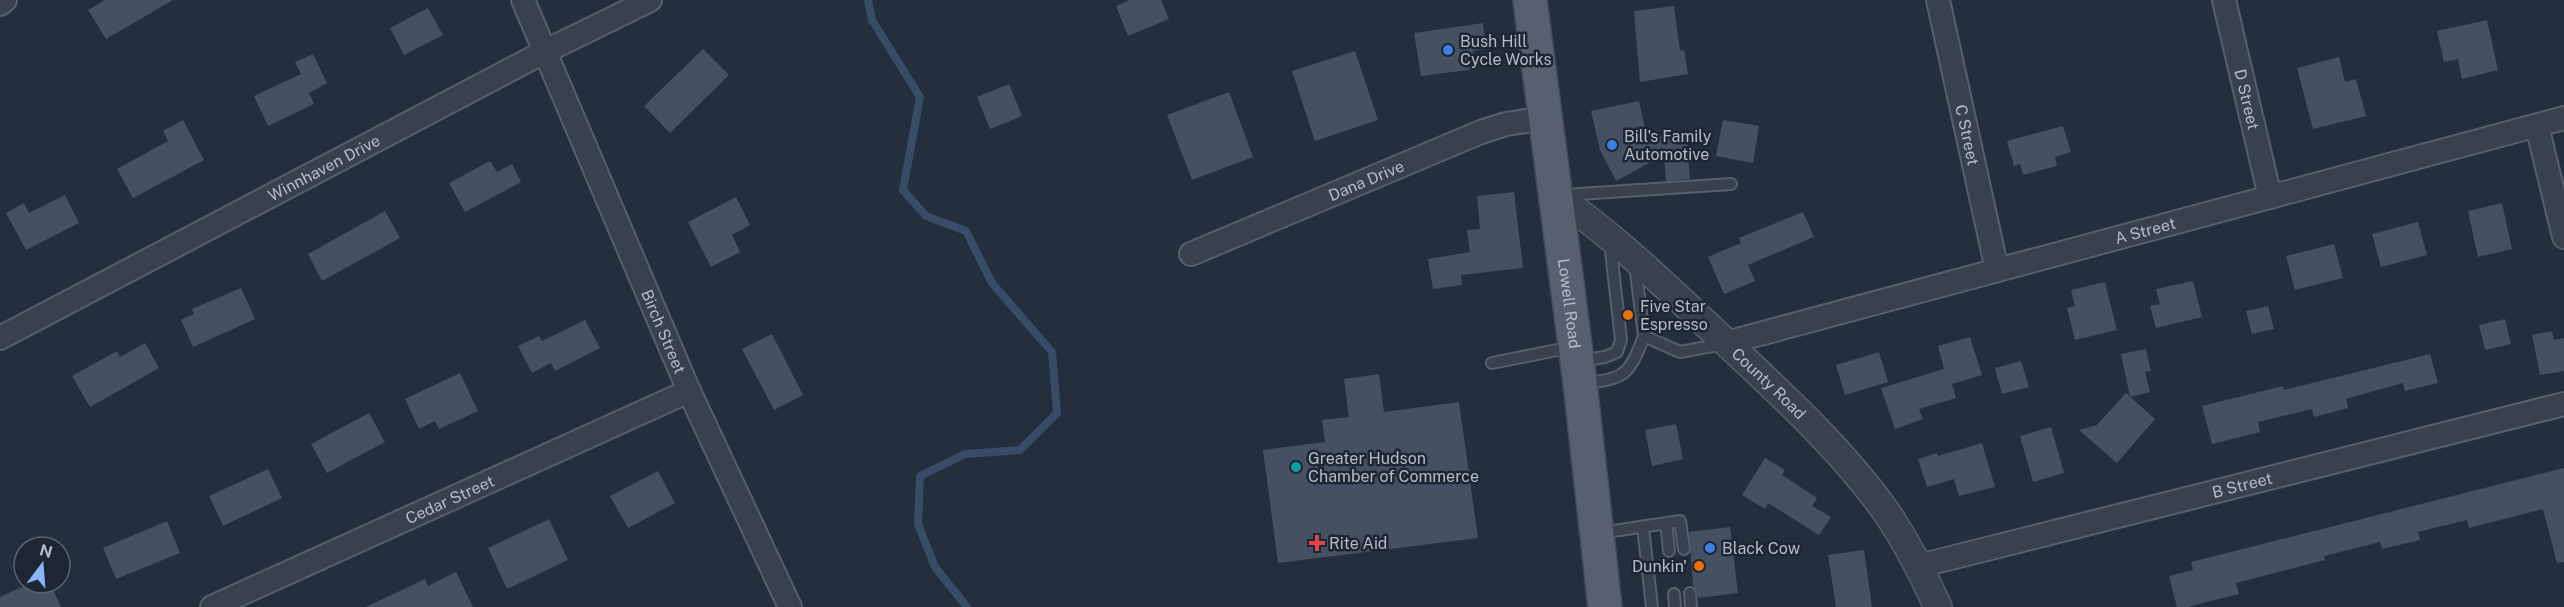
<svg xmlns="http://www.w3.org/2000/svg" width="2564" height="607" font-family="'Public Sans',sans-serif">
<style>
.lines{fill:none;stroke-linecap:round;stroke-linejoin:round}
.stream{stroke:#394c67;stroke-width:8}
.building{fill:#455162}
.service-casing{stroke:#565f6c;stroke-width:14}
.minor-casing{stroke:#565f6c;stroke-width:26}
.tertiary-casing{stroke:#565f6c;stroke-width:30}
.primary-casing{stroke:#414a57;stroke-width:36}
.service{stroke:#38414e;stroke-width:10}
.minor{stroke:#38414e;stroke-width:22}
.tertiary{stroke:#38414e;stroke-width:27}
.primary{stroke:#56606e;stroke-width:33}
.shop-dot{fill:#3f7fe0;stroke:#1d2633;stroke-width:2}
.food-dot{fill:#e8710a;stroke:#1d2633;stroke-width:2}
.culture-dot{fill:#0f9aa8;stroke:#1d2633;stroke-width:2}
.health-dot{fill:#e0444e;stroke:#1d2633;stroke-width:2}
.labels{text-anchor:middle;stroke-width:5;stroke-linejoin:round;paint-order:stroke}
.poi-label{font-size:16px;fill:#b4bcc9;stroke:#1d2633;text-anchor:start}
.street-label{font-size:16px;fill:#b4bcc9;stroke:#1d2633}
</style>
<rect width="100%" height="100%" fill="#242f3e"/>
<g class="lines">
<path class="stream" d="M868 0 872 20 920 97 903 190 926 216 966 231 992 283 1052 352 1057 413 1020 450 965 454 920 476 918 524 935 567 967 607"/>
</g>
<path class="building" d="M105 0H173L106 39 88 10Z
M1130 0H1161L1169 19 1128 36 1116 6Z
M1674 6 1680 51 1684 50 1688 74 1640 82 1634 11Z
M428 8 443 35 404 55 390 28Z
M2487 20 2498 70 2462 79 2458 59 2444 62 2437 31Z
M1483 23 1486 49 1473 51 1476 69 1421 76 1414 33Z
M703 49 729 75 670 133 644 106Z
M1355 51 1378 120 1315 141 1292 71Z
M313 54 327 83 309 93 314 104 268 126 254 96 301 74 295 62Z
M2339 57 2345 82 2356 79 2366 116 2313 129 2297 68Z
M1009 84 1022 116 990 129 977 97Z
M1229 92 1253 157 1192 180 1167 115Z
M1639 101 1647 137 1708 132 1687 143 1690 179 1666 181 1664 155 1616 181 1600 150 1591 111Z
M183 120 204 160 133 198 117 169 168 141 163 131Z
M1723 120 1759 126 1753 163 1716 156Z
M2063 126 2071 152 2055 157 2057 166 2023 175 2020 164 2014 166 2007 141Z
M490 161 497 172 512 164 521 182 465 212 449 183Z
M1514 192 1523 268 1461 275 1462 285 1433 289 1428 259 1470 252 1467 230 1480 229 1477 196Z
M65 195 79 223 26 250 6 213 24 203 29 213Z
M736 197 750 225 732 235 740 252 711 267 688 222Z
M2502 203 2512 249 2478 257 2468 211Z
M385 211 400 238 322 281 308 254Z
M1803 212 1814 237 1748 265 1755 281 1724 294 1708 257 1741 243 1739 238Z
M2418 222 2427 255 2381 267 2372 234Z
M2334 244 2343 278 2295 290 2286 256Z
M2193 281 2202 317 2156 328 2150 306 2160 304 2156 289Z
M2105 282 2117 330 2075 340 2067 308 2075 306 2071 290Z
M241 288 255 319 193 347 181 320 194 314 192 309Z
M2268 306 2274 329 2252 334 2246 311Z
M2505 319 2511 344 2485 350 2479 325Z
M585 320 600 348 555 371 551 363 532 373 518 346 539 336 542 341Z
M2552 331 2554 340 2564 338V371L2540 375 2532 335Z
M772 334 803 395 774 410 742 349Z
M1970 337 1982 375 1952 384 1956 398 1919 409 1923 419 1895 429 1881 388 1944 369 1938 346Z
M145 343 159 368 90 407 72 376 117 351 120 357Z
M2146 349 2151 371 2145 372 2150 392 2130 397 2121 354Z
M1879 352 1888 382 1845 395 1836 365Z
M2430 354 2438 383 2405 391 2403 383 2346 399 2348 408 2314 417 2312 409 2258 422 2260 432 2212 444 2202 406 2283 386 2284 390Z
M2021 361 2029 387 2002 394 1995 368Z
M460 373 478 411 439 429 435 421 419 429 405 399Z
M1379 374 1384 412 1459 402 1478 538 1278 563 1263 450 1325 442 1322 420 1349 417 1344 379Z
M2126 393 2155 419 2117 463 2079 430 2097 425Z
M369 413 385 442 327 473 311 444Z
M1676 424 1683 459 1652 466 1645 430Z
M2051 427 2064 473 2033 482 2020 436Z
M1982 443 1995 487 1959 496 1954 479 1927 487 1918 459 1937 453 1938 456Z
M1765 458 1785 470 1782 475 1817 498 1812 506 1831 517 1819 535 1768 503 1765 509 1742 495Z
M2564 468V562L2557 563 2543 509 2469 528 2467 520 2418 532 2420 540 2382 549 2380 542 2324 556 2325 560 2236 583 2239 594 2187 607H2177L2169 576 2193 570 2191 562Z
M268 469 282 498 223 526 209 496Z
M658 471 675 503 628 528 610 496Z
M549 519 568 560 507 589 488 548Z
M167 521 180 553 116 579 103 548Z
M1730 527 1738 593 1698 598 1696 589 1693 586 1689 532Z
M1864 550 1872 607H1836L1828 555Z
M456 572 473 607H366L425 579 428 586Z
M30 583H50L61 607H0V597Z"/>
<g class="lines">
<g class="service-casing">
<path id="service" d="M1564 195 1731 184
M1635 265 1644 336 1680 352 1723 344
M1580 361 1605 357 1617 352 1621 340 1610 242
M1492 363 1572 347
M1584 383C1625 379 1629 375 1644 336
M1666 523 1669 551
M1643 527 1652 607
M1600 533 1680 521 1684 549
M1690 593 1691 607
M1674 594 1675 607"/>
</g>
<g class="minor-casing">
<g id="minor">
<path id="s1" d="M523 0 689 391 790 607"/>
<path id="s2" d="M1938 0 1997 270"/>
<path id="s3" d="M2224 0 2270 197"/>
<path d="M0 4 5 0"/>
<path d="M2537 126 2564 237"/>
<path id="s4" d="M1191 254 1481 132 1506 124 1546 118"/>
<path id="s5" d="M0 338 544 52 650 0"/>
<path id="s6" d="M1726 343 2564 118"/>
<path id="s7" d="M1919 566 2564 404"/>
<path id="s8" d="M212 607 689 391"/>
</g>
</g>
<g class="tertiary-casing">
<g id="tertiary">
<path id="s9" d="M1556 196C1610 233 1657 278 1705 323 1767 381 1844 449 1891 519 1909 547 1924 576 1938 607"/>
</g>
</g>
<g class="primary-casing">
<g id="primary">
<path id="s10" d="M1530 0 1580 383 1605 607"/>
</g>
</g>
<use href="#service" class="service"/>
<use href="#minor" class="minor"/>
<use href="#tertiary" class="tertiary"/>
<use href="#primary" class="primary"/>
</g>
<g class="shop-dot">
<circle cx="1448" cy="50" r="6"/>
<circle cx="1612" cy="145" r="6"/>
<circle cx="1710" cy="548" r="6"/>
</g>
<g class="food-dot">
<circle cx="1628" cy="315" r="6"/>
<circle cx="1699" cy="566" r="6"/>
</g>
<circle class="culture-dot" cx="1296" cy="467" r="6"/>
<path class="health-dot" d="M1314 534h6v6h6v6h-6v6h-6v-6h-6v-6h6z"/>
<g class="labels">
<g class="poi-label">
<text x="1460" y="47">Bush Hill<tspan x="1460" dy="18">Cycle Works</tspan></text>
<text x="1624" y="142">Bill's Family<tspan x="1624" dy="18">Automotive</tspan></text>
<text x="1640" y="312">Five Star<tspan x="1640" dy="18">Espresso</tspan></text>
<text x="1308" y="464">Greater Hudson<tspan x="1308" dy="18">Chamber of Commerce</tspan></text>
<text x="1329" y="549">Rite Aid</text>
<text x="1722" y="554">Black Cow</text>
<text x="1687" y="572" text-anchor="end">Dunkin'</text>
</g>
<g class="street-label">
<text dy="6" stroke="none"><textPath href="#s3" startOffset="102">D Street</textPath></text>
<text dy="6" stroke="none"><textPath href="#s2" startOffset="138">C Street</textPath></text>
<text dy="6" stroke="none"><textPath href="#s5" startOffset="366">Winnhaven Drive</textPath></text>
<text dy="6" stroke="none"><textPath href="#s4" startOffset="190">Dana Drive</textPath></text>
<text dy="6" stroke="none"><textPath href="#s6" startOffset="434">A Street</textPath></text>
<text dy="6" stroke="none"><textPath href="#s10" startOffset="306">Lowell Road</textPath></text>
<text dy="6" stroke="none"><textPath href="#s1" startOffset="360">Birch Street</textPath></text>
<text dy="6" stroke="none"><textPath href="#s9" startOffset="284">County Road</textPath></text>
<text dy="6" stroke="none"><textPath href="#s7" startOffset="333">B Street</textPath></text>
<text dy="6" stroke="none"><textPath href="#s8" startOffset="261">Cedar Street</textPath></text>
</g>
</g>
<g transform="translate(42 565) rotate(16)"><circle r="28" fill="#1d2633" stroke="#59626f" stroke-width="1.5"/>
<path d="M0-4.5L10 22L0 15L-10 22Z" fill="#8ab4f8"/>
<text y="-9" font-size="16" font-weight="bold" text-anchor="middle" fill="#b4bcc9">N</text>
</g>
</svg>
